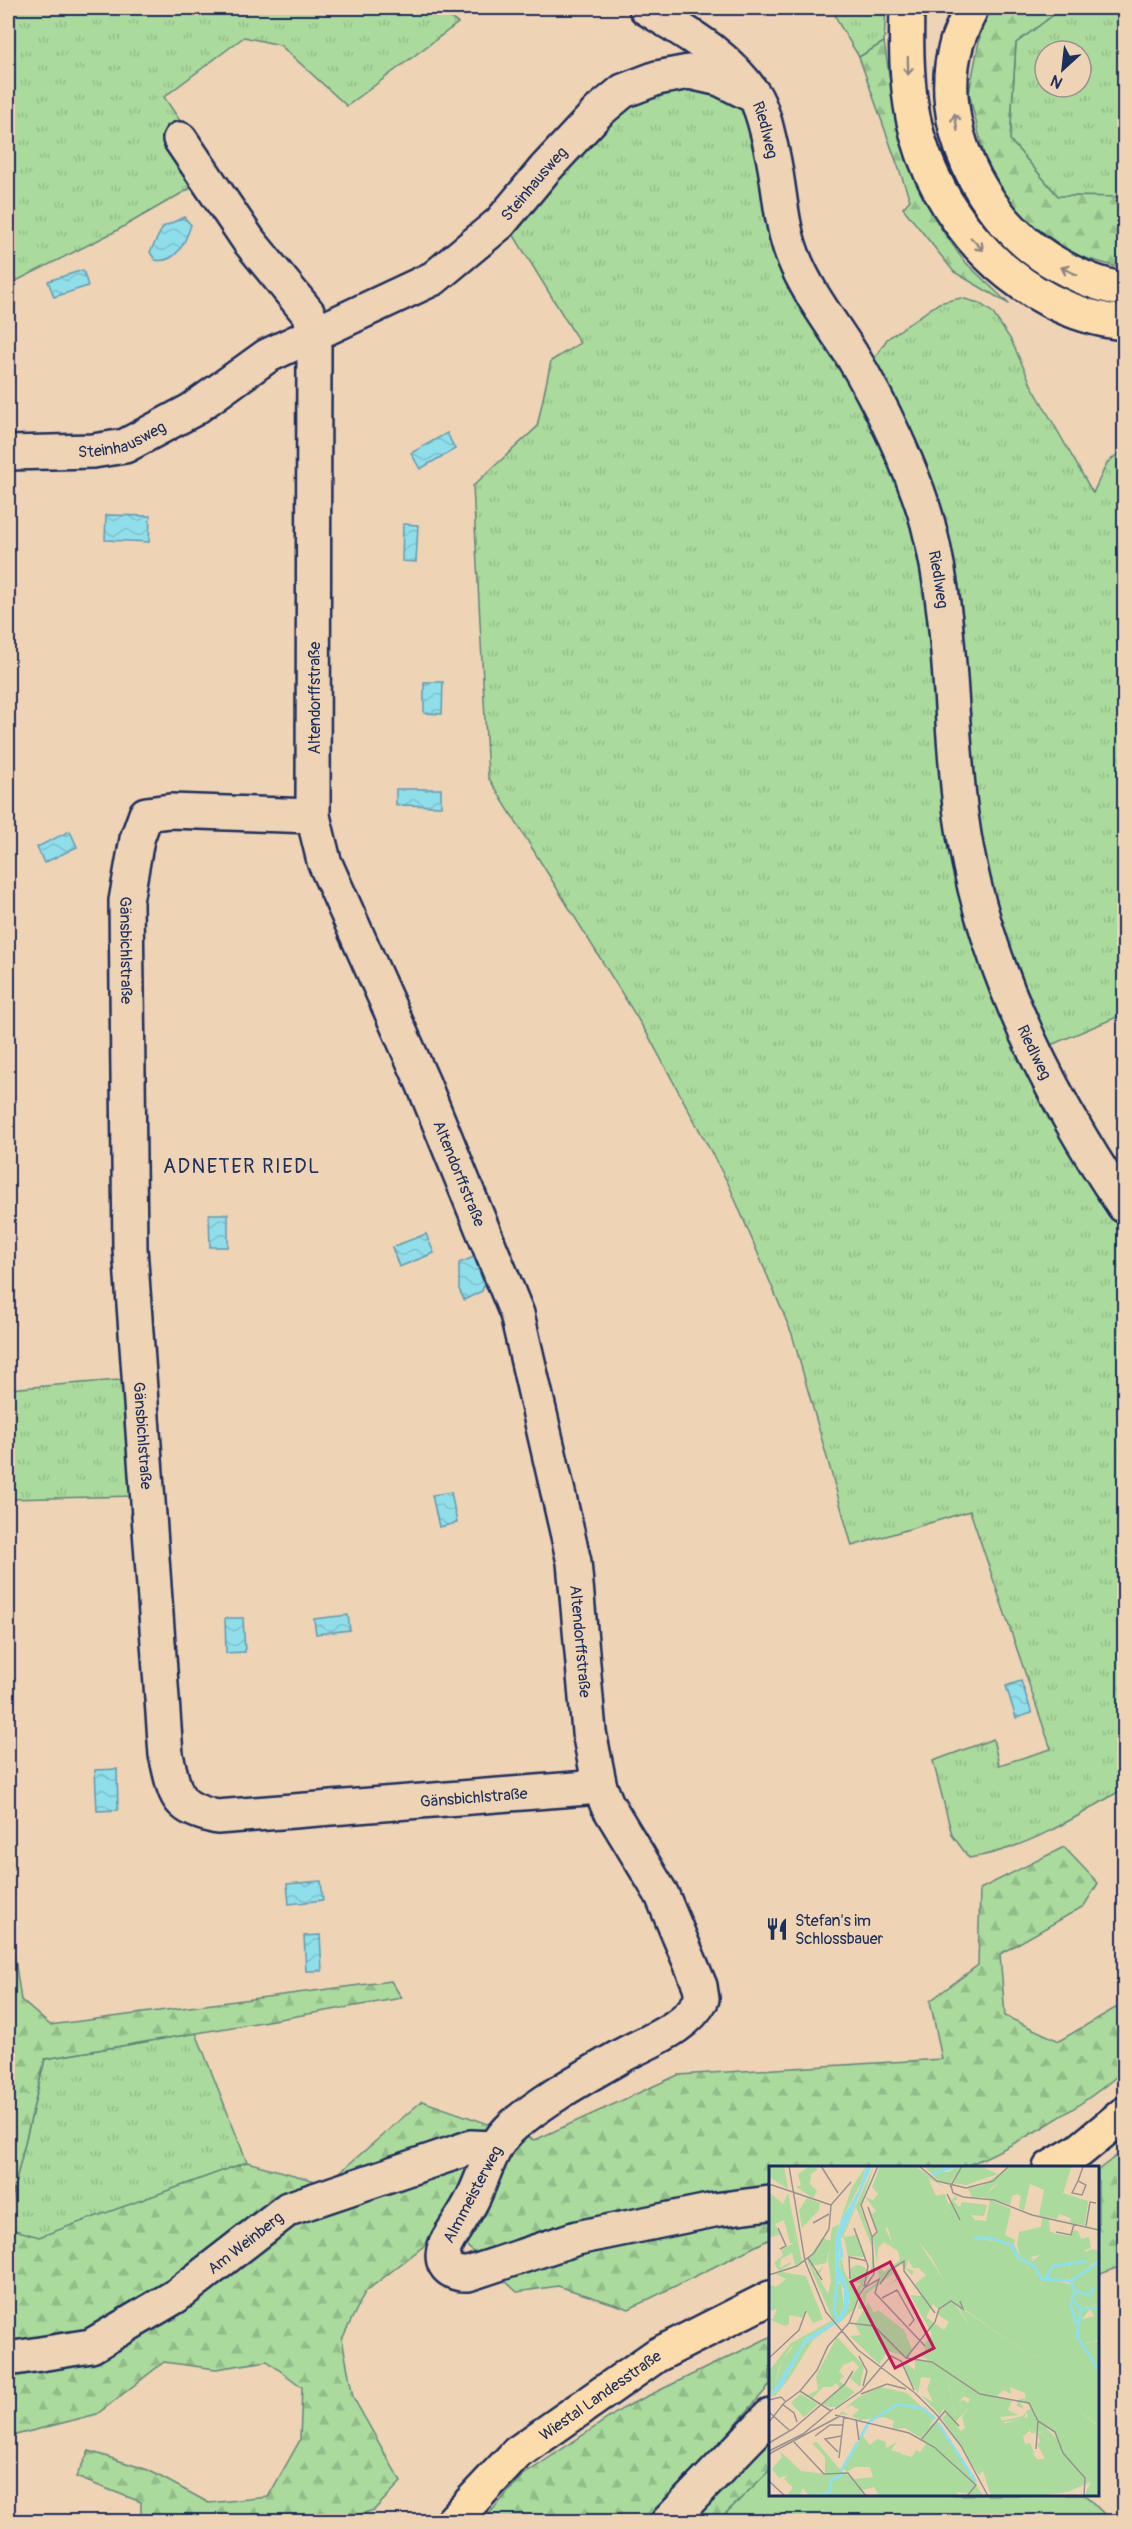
<svg xmlns="http://www.w3.org/2000/svg" width="1132" height="2529" font-family="Pangolin,sans-serif">
<style>
.grass{fill:url(#grass-tufts);stroke:#62857d;stroke-width:1.5;fill-rule:evenodd}
.forest{fill:url(#forest-firs);stroke:#62857d;stroke-width:1.5}
.pitch{fill:#aadb9c;stroke:#62857d;stroke-width:1.5}
.water{fill:url(#water-waves);stroke:#6199b2;stroke-width:1.5}
.lines{fill:none;stroke-linecap:round;stroke-linejoin:round}
.minor-casing{stroke:#1b2f5e;stroke-width:38}
.major-casing{stroke:#1b2f5e;stroke-width:38}
.highway-casing{stroke:#1b2f5e;stroke-width:38}
.minor{stroke:#eed3b5;stroke-width:33}
.major{stroke:#fddcac;stroke-width:33}
.highway{stroke:#fddcac;stroke-width:33}
.oneway{stroke:#8c8685}
.labels{text-anchor:middle;stroke-width:4.5;stroke-linejoin:round;paint-order:stroke}
.street-label{font-size:16px;fill:#1b2f5e;stroke:#eed3b5}
.poi-label{font-size:16px;fill:#1b2f5e;stroke:#eed3b5;text-anchor:start}
.quarter-label{font-size:20px;letter-spacing:1.5px;fill:#1b2f5e;stroke:#eed3b5}
.inset-river{fill:none;stroke:#8fdfea;stroke-width:3}
.inset-road{fill:none;stroke:#9a9192;stroke-width:1.5}
.view{fill:#c2185b;fill-opacity:0.15;stroke:#c2185b;stroke-width:3}
.inset-edge{fill:none;stroke:#1b2f5e;stroke-width:3}
</style>
<defs>
<pattern id="grass-tufts" width="24" height="20" patternUnits="userSpaceOnUse" patternTransform="scale(1.5)"><rect width="24" height="20" fill="#aadb9c"/><path d="M3 7l-1-3M5 7V3M7 7l1-3M15 17l-1-3M17 17v-4M19 17l1-3" fill="none" stroke="#92bc89"/></pattern>
<pattern id="forest-firs" width="22" height="20" patternUnits="userSpaceOnUse" patternTransform="scale(1.5)"><rect width="22" height="20" fill="#aadb9c"/><path d="M5 1l3.5 6h-7zM16 11l3.5 6h-7z" fill="#92bc89"/></pattern>
<pattern id="water-waves" width="16" height="10" patternUnits="userSpaceOnUse" patternTransform="scale(1.5)"><rect width="16" height="10" fill="#8fdfea"/><path d="M0 5q4-4 8 0t8 0" fill="none" stroke="#7bc0cb"/></pattern>
</defs>
<rect width="100%" height="100%" fill="#eed3b5"/>
<filter id="ink" filterUnits="userSpaceOnUse"><feTurbulence type="fractalNoise" baseFrequency=".0167" numOctaves="2"/><feDisplacementMap in="SourceGraphic" scale="12" xChannelSelector="R" yChannelSelector="G"/><feConvolveMatrix kernelMatrix="1 2 1 2 8 2 1 2 1" color-interpolation-filters="sRGB"/></filter>
<g filter="url(#ink)">
<path class="grass" d="M8 8H435L458 23 347 106 280 45 244 37 164 97 187 131 196 185 114 232 8 285Z
M832 8H886L884 42 859 57 839 24Z
M1058 8H1124V197L1058 196 1010 140 1016 43 1060 10ZM1045 51H1081V87H1045Z
M677 84 734 97 754 122 850 377 921 528 949 782 1078 1156 1124 1223V1788C1078 1817 1024 1850 969 1858L952 1835 933 1761 993 1739 999 1765 1051 1749 970 1511 852 1546 792 1334 729 1185 649 1037 488 777 473 486 537 427 551 361 580 343 510 229 599 124 634 99Z
M961 298 979 303 992 312 1011 340 1032 386 1093 493 1107 463 1124 449V1014L1046 1047 980 870 961 712 969 702 964 654 871 364 887 339 939 303Z
M119 1380 127 1382 136 1496 8 1499V1389Z
M196 2033 247 2162 39 2238 8 2228V2214L45 2059Z"/>
<path class="forest" d="M991 8H1058L1060 10 1016 43 1010 140 1058 196 1124 197V269L1075 255 1019 215 986 163 969 93 982 26Z
M884 42 896 119 915 175 938 224 964 261 1009 304 954 272 903 208 910 200 859 57Z
M1064 1847 1098 1883 1084 1906 1000 1954 1005 2016 1059 2041 1124 2003V2070C1084 2106 1012 2148 961 2168H770V2239L629 2309 558 2286 517 2292 447 2228 365 2292 342 2339 353 2397 401 2482 374 2510 336 2521H141V2502L76 2477 89 2451 148 2470 209 2503 268 2497 300 2440 302 2387 267 2361 216 2369 164 2362 97 2414 8 2437V2228L39 2237 247 2162 326 2184 422 2101 535 2140 678 2075 942 2059 930 2001 978 1965 980 1889Z
M8 1911 21 2000 50 2025 391 1981 402 1998 45 2059 8 2214Z
M1124 2150V2265L1098 2275V2170Z
M770 2337V2385L651 2521 482 2522 522 2476 625 2407Z
M770 2432V2470L718 2521 682 2522Z"/>
<path class="pitch" d="M770 2470V2494L1085 2495 1107 2517 1108 2521H718Z"/>
<path class="water" d="M184 217 191 225C185 243 176 264 155 260L150 252 163 227Z
M83 270 88 286 54 297 48 281Z
M447 433 455 449 420 469 411 453Z
M106 515 150 516 149 542 105 540Z
M403 524 418 525 416 562 402 561Z
M424 682H443L442 714 424 713Z
M396 789H441V806L396 805Z
M70 831 77 847 44 863 37 847Z
M209 1214H228V1247H210Z
M426 1234 434 1253 399 1267 392 1247Z
M474 1257 484 1285 482 1291 464 1300 459 1289V1263Z
M451 1492 457 1523 439 1527 432 1495Z
M348 1615 350 1630 316 1634 314 1619Z
M225 1618H243L245 1652 226 1653Z
M1021 1681 1032 1713 1016 1718 1006 1686Z
M117 1769 118 1810 97 1811 95 1770Z
M321 1881 323 1900 289 1904 287 1884Z
M320 1935 322 1971H306L304 1936Z"/>
<g class="lines">
<g class="minor-casing">
<g id="minor">
<path id="s1" d="M646 8C687 33 726 54 754 95 763 109 768 135 772 152 780 186 780 223 793 256 807 292 831 322 851 354 879 400 914 472 928 524 953 619 949 718 961 815 980 957 1045 1089 1124 1206"/>
<path id="s2" d="M180 139 249 241 308 313 314 332 313 816 324 861 423 1083 517 1314 574 1562 589 1732 600 1787 607 1804 662 1895 700 1986 702 1999C685 2029 650 2040 621 2056 585 2077 546 2098 514 2125 490 2145 485 2175 472 2200 465 2214 456 2226 448 2240 437 2259 445 2275 468 2274L577 2238 714 2210 770 2203"/>
<path id="s3" d="M8 453 93 451 125 446 192 410 267 356 434 278 500 223 545 169 599 111 623 91 657 78 689 72 720 79 748 93"/>
<path id="s4" d="M313 816 170 811 146 814 137 839 126 901 130 1248 166 1755C176 1795 173 1807 217 1817L600 1787"/>
<path id="s5" d="M8 2359 91 2346 176 2296 288 2209 457 2152 471 2147 494 2148"/>
<path d="M668 2522 770 2416"/>
</g>
</g>
<g class="major-casing">
<g id="major">
<path d="M1050 2168 1079 2151 1124 2114"/>
<path id="s6" d="M452 2522 517 2453 657 2355 770 2298"/>
</g>
</g>
<g class="highway-casing">
<path id="highway" d="M907 8C906 44 906 81 913 117 933 218 1019 312 1124 323
M971 8C967 19 961 30 957 42 933 122 981 217 1048 259 1071 273 1098 286 1124 289"/>
</g>
<use href="#minor" class="minor"/>
<use href="#major" class="major"/>
<use href="#highway" class="highway"/>
</g>
<defs><path id="oneway-shaft" d="M-6 0H5M1.5-3L5.5 0L1.5 3" fill="none" stroke-width="1.6" stroke-linecap="round" stroke-linejoin="round" transform="scale(1.5)"/></defs>
<g class="oneway">
<use href="#oneway-shaft" transform="translate(908 66) rotate(89)"/>
<use href="#oneway-shaft" transform="translate(956 122) rotate(-99)"/>
<use href="#oneway-shaft" transform="translate(977 244) rotate(46)"/>
<use href="#oneway-shaft" transform="translate(1069 271) rotate(-155)"/>
</g>
</g>
<defs>
<g id="restaurant-bare" transform="scale(1.8)"><path d="M-5-6h1v4h1v-4h1v4h1v-4h1v5L-1.5 .5V6h-2V.5L-5-1ZM5-6V6H3V1.5H1.5Q1.5-4 5-6Z" fill="#1b2f5e" stroke="#eed3b5" stroke-width="2.5" paint-order="stroke"/></g>
</defs>
<g fill-rule="evenodd">
<use href="#restaurant-bare" x="777" y="1929"/>
</g>
<g class="labels">
<g class="street-label">
<text dy="6" stroke="none"><textPath href="#s1" startOffset="177">Riedlweg</textPath></text>
<text dy="6" stroke="none"><textPath href="#s3" startOffset="608">Steinhausweg</textPath></text>
<text dy="6" stroke="none"><textPath href="#s3" startOffset="116">Steinhausweg</textPath></text>
<text dy="6" stroke="none"><textPath href="#s1" startOffset="664">Riedlweg</textPath></text>
<text transform="translate(314 698) rotate(-90)" y="6">Altendorffstraße</text>
<text dy="6" stroke="none"><textPath href="#s4" startOffset="306">Gänsbichlstraße</textPath></text>
<text dy="6" stroke="none"><textPath href="#s1" startOffset="1150">Riedlweg</textPath></text>
<text dy="6" stroke="none"><textPath href="#s2" startOffset="1107">Altendorffstraße</textPath></text>
<text dy="6" stroke="none"><textPath href="#s4" startOffset="792">Gänsbichlstraße</textPath></text>
<text dy="6" stroke="none"><textPath href="#s2" startOffset="1593">Altendorffstraße</textPath></text>
<text dy="6" stroke="none"><textPath href="#s4" startOffset="1458">Gänsbichlstraße</textPath></text>
<text transform="translate(472 2194) rotate(-62)" y="6">Almmeisterweg</text>
<text dy="6" stroke="none"><textPath href="#s5" startOffset="270">Am Weinberg</textPath></text>
<text dy="6" stroke="none"><textPath href="#s6" startOffset="196">Wiestal Landesstraße</textPath></text>
</g>
<g class="poi-label">
<text x="795" y="1926">Stefan's im<tspan x="795" dy="18">Schlossbauer</tspan></text>
</g>
<g class="quarter-label">
<text x="242" y="1173">ADNETER RIEDL</text>
</g>
</g>
<g transform="translate(769 2166)">
<rect width="330" height="330" fill="#eed3b5"/>
<path d="M0 0H15L19 23 0 11ZM41 0 49 3 42 8 41 18 48 25 44 32 27 21 32 19 29 8ZM155 0H178L172 6H179L190 0H211L229 8 197 19 183 17 187 7 181 18 169 14ZM249 0H303L294 27 319 35 316 59 301 57 302 52 290 48 288 53 270 50 275 24 261 18 255 45 250 42 252 30 248 28 243 30 241 39 214 31ZM0 26 14 38 20 32 27 77H21L15 54 6 58 11 68 0 72ZM187 29 188 34 184 35 191 41 193 36 218 39 215 50 202 49 206 54 217 55 221 34 242 43 236 69 246 74 245 78 203 71 184 60 175 44ZM38 32 51 37 50 44 33 62 30 44ZM273 52 280 53 281 65 287 68 301 70 305 64 309 65 312 73 320 71 322 82 315 84 318 87 302 91 299 113H273L265 99 269 114 260 105 259 93 264 95 271 89 252 93 248 79 250 66 272 61ZM118 59H128L133 65 140 63 145 69 188 134 186 138 200 160 195 144 262 190 281 192 277 199 280 211 291 229 327 259 321 265H327L330 272V330H315L322 316 298 326 268 330 242 277 243 286 236 283 222 263 219 256 225 253 198 240 201 233 195 230 190 236 177 207 186 251 187 237 199 243 186 256 214 305 210 309 173 252 178 247 174 243 171 249 152 229 164 236 158 223 162 212 152 211 149 227 138 209 134 195 146 204V193L166 197 149 189 156 185 155 179 163 168 141 129 153 130 146 118 157 109 124 79ZM164 138 170 144 167 147 180 156 175 164 157 151ZM241 221 256 227 257 232 248 234V240L255 243 251 236 255 235 263 242 257 245 259 251 234 258 231 251 249 249 239 244 243 235 228 230 234 224 242 228ZM258 258 264 266 269 264 277 267 278 261 285 265 294 286 288 274 281 275 268 265 271 276 268 278 276 293H268L261 285 266 289 261 277 256 278 254 270 261 265ZM54 72 62 75 57 97 43 100 46 107 54 101 49 110 59 128 62 115 72 118 75 141 66 155 21 182 10 201 6 219 2 221 0 205 22 177 64 154 38 94ZM13 106 37 110 54 153 44 157 37 145 35 152 20 149V158L16 160 0 153H4L8 143 0 145V118L7 121 17 113 7 108ZM99 136 105 147 109 144 135 164 143 183 140 191 119 185 110 198 81 170 92 169 86 159ZM68 171 95 200 91 221 81 212 90 201 84 195 74 199 70 206 75 210 70 215 86 226 68 241H61L54 238 71 222 67 217 63 221H54L43 233 36 230 49 224 47 210ZM111 221 138 227 165 253 159 261 168 255 214 330 188 326 189 330H110L105 321 93 324 95 330H40L34 322 30 330H17L24 322 15 313 19 309 10 312 3 303 13 291 11 285 32 305 56 308V291L43 277 48 276 73 306 86 313 104 311 101 301H86L78 306 73 301 93 269 101 279 108 273 117 276V282L128 276 122 284 132 287 134 280 132 288 143 291 147 284 151 286 157 278 153 274 156 266 152 272 136 262 123 263 125 255 115 251 90 254 83 250 90 244 82 239 73 245 80 249 70 248 88 232ZM31 228 49 238 35 251 22 237Z" fill="#aadb9c" fill-rule="evenodd"/>
<path d="M105 0 91 41 103 73 105 102 96 117 98 108 85 143 68 159 81 136 70 95 78 91 73 94 75 105 86 125 103 101V81L87 41 74 71 86 69 74 72 72 71ZM111 0H146L177 22 159 12 167 30 176 28 180 40 175 45 186 61 209 73 244 77 253 94 263 86 261 91 266 94 259 93 263 96 259 102 269 114 263 103 265 98 269 109 278 113 271 116 273 120 299 136 305 122 304 130 315 142 330 137V152L328 141H323L309 158 321 172 316 178 330 173 315 183 330 205V272L327 265 304 267 308 276 302 280 296 273 282 276 269 265 263 268 255 253 235 256 268 330H222L214 305 187 260 192 265 196 262 193 251 199 243 187 237 186 251 177 206 190 236 194 234 225 253 220 256 222 263 236 283 243 285 232 255 254 250 257 245 255 253 264 266 269 264 277 267V262L289 274 301 266 321 265 327 258 291 230 280 211 277 199 280 192 262 190 195 143 200 160 162 91 140 64 133 66 128 59 116 62 124 78 133 85 151 102H144L139 94 137 102 145 105 143 109 132 98 127 102 138 124 128 114 116 121 127 113 125 107 97 128 96 138 93 131V143L89 142 94 126 111 114 108 103 113 99H119L112 102 115 106 131 94 129 85 115 76 109 82 108 97 104 71 109 67 102 49 107 45 96 31 104 34 109 28 103 21ZM241 0H249L244 9 223 21 216 31 203 32 199 22 213 20ZM96 2 92 17 71 56 83 21ZM19 27 33 96 26 100 23 87 12 93 11 102 21 96 22 98 10 105 5 97 14 89 12 84 27 76 20 33 14 38ZM70 58 66 79 67 117 62 115 59 94 63 62ZM63 161 44 174 19 214 6 230H2L13 221 36 178ZM29 174H35L10 218 0 228V218L6 219 13 195Z" fill="#aadb9c"/>
<path d="M324 83 330 85V94L321 99 322 103 327 98 330 103V137L312 142 304 133 305 122 299 137 273 120 271 115 279 113 303 119 299 113 302 91ZM328 141 330 173 314 178 313 174 321 172 309 160 311 150 314 153 325 150 321 142ZM330 175V205L314 180Z" fill="#aadb9c"/>
<path d="M87 69 97 91 79 90 75 72ZM80 108a9 9 0 1 1 18 0a9 9 0 1 1-18 0Z" fill="#aadb9c"/>
<path d="M97 0H103L71 74 70 98 81 128 79 143 73 154 36 178 13 221 0 231 36 172 66 155 75 141V123L71 116 67 118 66 75 72 54 90 24Z" fill="#8fdfea"/>
<path class="inset-river" d="M163 8 187 0M205 72H222L242 79 249 92 264 99 273 113 301 115 306 124 303 134 312 143 330 142M68 94 73 90 70 72M280 113 278 109 284 100 317 95M68 115 65 145 69 154M302 115 330 96M306 125 320 129 325 122M301 137 307 158M312 143 308 170 330 205M169 257 207 316M91 272 100 256 129 238 155 243 166 253M72 305 89 276M51 330 61 325 62 314 74 309"/>
<path class="inset-road" d="M20 0 36 95 57 146 89 184 146 227 168 249 192 280 219 330M52 0 69 27M150 0 168 15 197 22 224 15 240 0M309 15 303 27 313 29 317 19 309 15 314 1M0 18 62 39M182 20 184 27 194 31 225 34 263 49 330 64M181 21 193 0M178 28 191 54M99 41 108 66 103 71M44 57 60 48M317 60 321 36 327 37M9 62 17 80 11 83M85 62 99 100 95 121M287 66 302 69 305 58M39 92 53 114M0 109 28 100 45 87 60 63 62 39 82 16M81 113 80 91 98 95M111 118 121 104 135 95V105L166 147M95 122 110 113 106 127 156 180M113 132 128 124 145 154 140 160M80 157 105 160 137 192 163 196 211 228 260 237 269 255 286 266 294 287 316 312 315 330M90 190 98 205 94 220M0 192 30 164 37 145M137 192 166 156 170 143 182 135 194 143 191 135M92 228 118 218 137 223M0 234 12 231 16 235M13 238 25 247 28 256M66 243 92 225 122 190 132 195 145 224M62 245 31 225 48 204 59 180 80 157 91 128 105 108 103 71 92 39 109 0M0 246 21 265M66 249 140 267 165 281 207 319 198 330M87 253 90 274M0 256 15 237 31 225M46 270 61 259H74M152 274 176 245 190 260M25 276 55 308 79 307 97 330M0 277 24 263 76 218 84 205M267 283 269 254M0 285 34 268 64 243M69 286 56 273 72 270M0 288 71 250M70 292 75 250M0 315 16 330"/>
<path class="view" d="M121 96 165 182 126 202 82 116Z"/>
<rect width="330" height="330" class="inset-edge"/>
</g>
<rect width="1132" height="2529" fill="none" stroke="#eed3b5" stroke-width="30"/>
<rect x="15" y="15" width="1102" height="2499" fill="none" stroke="#1b2f5e" stroke-width="2" filter="url(#ink)"/>
<g transform="translate(1063 69) rotate(207)"><circle r="28" fill="#eed3b5" stroke="#9a9192" stroke-width="1.5"/>
<path d="M0-4.5L10 22L0 15L-10 22Z" fill="#1b2f5e"/>
<text y="-9" font-size="16" font-weight="bold" text-anchor="middle" fill="#1b2f5e">N</text>
</g>
</svg>
